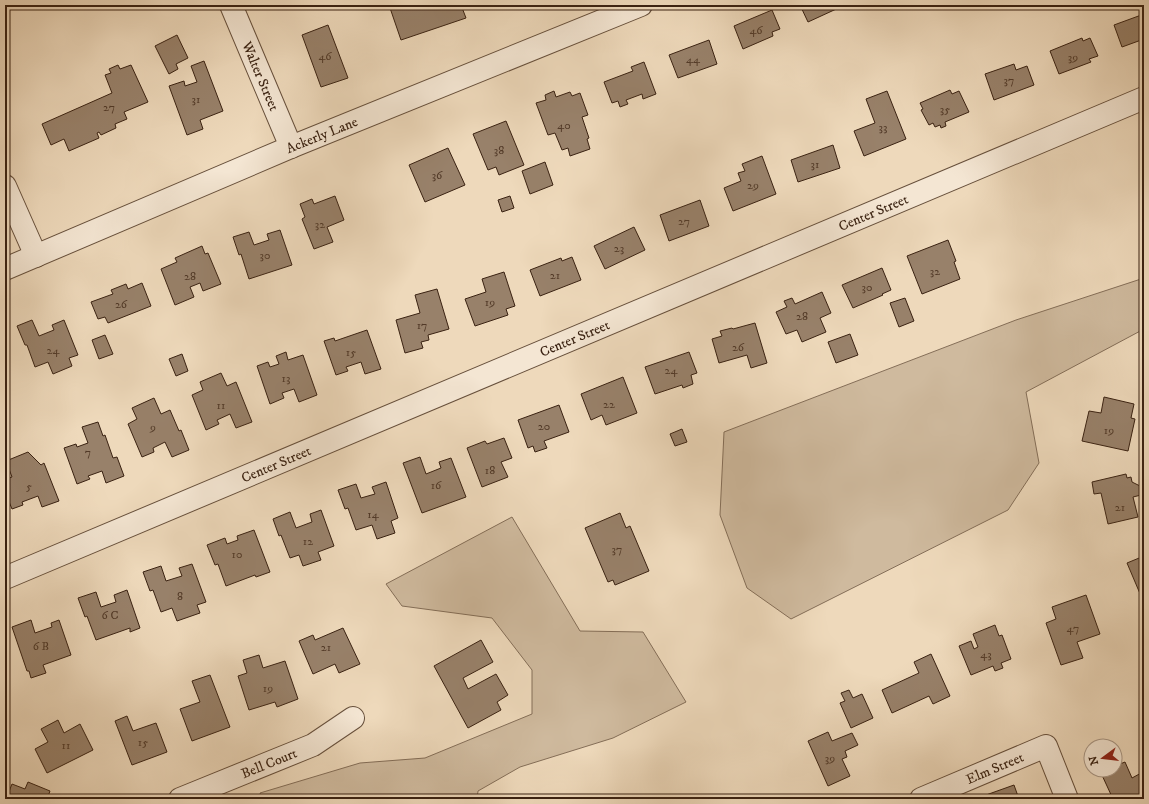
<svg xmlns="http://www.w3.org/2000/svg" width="1149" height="804" font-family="'IM FELL DW Pica',serif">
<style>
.green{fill:#cfba9e;stroke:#846e58}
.building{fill:#98816a;stroke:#3a2212}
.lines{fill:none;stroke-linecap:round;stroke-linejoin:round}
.minor-casing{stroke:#67503c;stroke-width:24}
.minor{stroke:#f4e6d3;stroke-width:22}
.labels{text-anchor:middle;stroke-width:4;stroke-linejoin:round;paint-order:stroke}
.number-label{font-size:12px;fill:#523a28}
.street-label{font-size:14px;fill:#3a2212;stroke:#f4e6d3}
</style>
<rect width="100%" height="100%" fill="#eed9bb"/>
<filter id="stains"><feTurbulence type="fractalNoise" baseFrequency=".005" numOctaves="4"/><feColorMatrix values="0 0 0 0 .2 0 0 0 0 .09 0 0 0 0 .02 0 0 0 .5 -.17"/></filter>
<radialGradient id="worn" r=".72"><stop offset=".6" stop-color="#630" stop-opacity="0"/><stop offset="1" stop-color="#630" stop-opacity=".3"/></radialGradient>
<path class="green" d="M1144 278V329L1026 392 1039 463 1008 510 791 619 747 588 720 515 724 432 1016 320Z
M512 517 580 631 643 632 686 702 613 738 520 767 478 791 477 799H262L260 793 360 763 425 758 532 714V670L492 618 402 606 386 584Z"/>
<path class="building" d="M389 5H461L466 18 401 40Z
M800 5H845L808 22Z
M772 10 780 29 772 32 773 36 743 49 734 26Z
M1144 14V39L1122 47 1114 25Z
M328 25 348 78 321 87 302 35Z
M177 35 188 58 176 64 178 69 169 74 155 46Z
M1082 38 1083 41 1090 38 1098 56 1089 59 1091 62 1059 74 1050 51Z
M709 40 717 64 678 78 669 55Z
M204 61 223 111 200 120 203 129 187 135 169 86 184 81 185 86 197 82 191 66Z
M644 62 656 94 643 99 642 94 626 100 628 104 620 107 618 101 612 103 604 82 633 71 631 67Z
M1014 64 1016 70 1027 66 1034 85 994 100 985 74Z
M118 65 120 69 131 65 148 102 124 112 127 119 115 124 116 128 101 135 99 132 97 133 99 138 69 151 64 139 51 145 42 124 112 93 105 75 111 73 109 69Z
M950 90 952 94 959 91 969 112 945 122 946 126 941 128 940 125 935 127 933 123 929 125 921 110 923 109 920 103Z
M554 91 556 97 570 92 572 96 580 93 588 115 582 117 589 138 587 139 590 149 570 156 568 148 562 150 555 133 548 135 536 103 546 100 545 95Z
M887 91 906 139 864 156 854 131 875 123 866 99Z
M506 121 524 165 499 175 496 167 488 170 473 134Z
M833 145 840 168 798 182 791 160Z
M448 148 465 185 425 202 409 165Z
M762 156 776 194 733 211 724 188 741 181 738 173 745 171 742 164Z
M545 162 553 185 530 194 522 171Z
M335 196 344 220 327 227 333 242 314 249 302 219 305 217 300 204 312 199 314 204Z
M510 196 514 208 502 212 498 200Z
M700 200 709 226 669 241 660 215Z
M634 227 645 250 605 269 594 246Z
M280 230 292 265 249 279 241 254 239 255 233 237 249 232 254 245 269 240 267 234Z
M948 240 956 261 954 262 960 279 922 294 907 256Z
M202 246 205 254 208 253 221 284 203 291 200 283 190 287 194 297 175 305 161 269 177 262 175 258Z
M572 257 581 280 540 296 530 270 561 258 562 261Z
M882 268 891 290 882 294 883 295 853 308 842 285Z
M504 272 515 306 506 309 508 315 475 326 465 299 486 292 482 279Z
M142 283 151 306 108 323 105 317 98 319 91 302 113 294 111 290 126 284 128 289Z
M437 289 449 329 428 335 429 340 421 342 423 348 405 353 396 320 420 313 415 295Z
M822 292 831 313 820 318 826 332 802 342 797 330 786 334 776 312 787 307 784 301 792 298 795 304Z
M905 298 914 321 899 327 890 303Z
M32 320 39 336 54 330 52 325 64 320 78 355 69 358 72 366 53 374 48 362 35 367 27 345H25L17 326Z
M755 323 767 363 751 368 747 355 719 363 712 339 722 336 720 331 732 328 733 329Z
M367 330 381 369 365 374 361 362 346 367 348 371 336 375 324 341 334 338 335 341Z
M850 334 858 355 836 363 828 342Z
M105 335 113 354 99 359 92 340Z
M286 352 288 360 303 355 317 395 299 402 294 389 282 393 284 398 270 404 257 366 268 362 270 367 279 364 276 356Z
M689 352 697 373 691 375 693 384 683 388 682 385 655 394 645 367Z
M182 354 188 371 176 376 169 359Z
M221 373 227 386 236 382 252 422 236 428 230 414 217 420 219 424 206 430 192 395 203 390 200 382Z
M623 377 637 413 606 425 602 415 591 420 581 394Z
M1104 397 1134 404 1131 418 1135 419 1128 451 1082 441 1089 411 1101 413Z
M154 398 161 414 170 410 179 431 181 430 189 450 172 457 165 442 153 448 154 452 142 457 128 424 137 419 132 408Z
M559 405 569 432 544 441 547 448 535 452 533 446 528 448 518 420Z
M98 422 103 436 105 435 113 458 117 457 124 476 106 483 102 471 88 476 90 479 77 484 64 448 76 444 77 447 88 443 82 427Z
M682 429 687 442 675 446 670 434Z
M504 438 512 458 501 462 508 477 482 487 467 448 485 441 487 444Z
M28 452 41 465 44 463 59 501 42 507 38 496 22 502 23 505 12 509 5 492V479L12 477 6 461Z
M420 457 426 474 441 468 439 462 451 458 466 497 422 513 403 463Z
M1126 474 1127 478 1131 477 1132 482 1140 486 1141 495 1133 497 1138 517 1108 524 1101 493 1094 494 1092 482Z
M386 482 398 518 391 521 395 533 377 539 372 525 356 530 348 508 345 509 338 490 356 484 361 498 375 494 372 487Z
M321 510 334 546 318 552 321 560 303 566 299 555 290 558 281 535 279 536 273 519 290 512 296 528 312 522 310 514Z
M620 513 626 528 630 526 649 571 615 585 613 580 608 582 585 528Z
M254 530 270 572 256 577 255 575 226 586 218 564 215 565 207 545 225 538 227 544 238 540 237 536Z
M1144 556V595L1141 596 1127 563Z
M192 564 206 602 197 605 200 613 177 621 172 608 161 612 153 590 150 591 143 572 161 566 166 581 182 576 179 568Z
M127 590 140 628 130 632V628L96 640 87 616 85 617 78 598 96 592 101 607 116 602 114 595Z
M1086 595 1100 634 1077 642 1083 658 1061 665 1046 623 1056 619 1052 607Z
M31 620 35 633 52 627 51 623 59 620 71 655 43 665 46 673 31 678 29 671H27L12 627Z
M995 625 999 636 1002 635 1011 659 1001 663 1003 668 995 671 993 666 971 675 959 646 971 641 974 649 978 647 973 634Z
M343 628 360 664 339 673 335 664 313 674 299 641 313 635 315 640Z
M481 640 493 662 463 678 468 689 496 674 508 695 497 702 501 710 468 728 434 666Z
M931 654 950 696 933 704 929 696 892 713 882 690 919 673 914 662Z
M259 655 263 668 285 661 298 699 277 707 275 702 249 710 238 676 247 673 243 660Z
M210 675 230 727 192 741 180 709 200 702 192 681Z
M849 690 853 698 862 694 873 718 851 728 840 703 845 701 841 693Z
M127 716 133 731 156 723 167 752 132 765 115 721Z
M58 720 64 733 80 724 93 750 47 773 35 749 48 742 41 729Z
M828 732 832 741 852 733 858 745 845 751 847 757 842 759 850 776 828 786 808 741Z
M1125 762 1132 778 1143 772 1144 797 1139 799H1113L1101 773 1107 770H1115V766Z
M28 782 50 791 47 799H6L12 784 25 789Z
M1014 785 1019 799H988L986 795Z"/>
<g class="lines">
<g class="minor-casing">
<g id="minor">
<path id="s1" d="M231 5 291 147"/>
<path d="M5 186 36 256"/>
<path id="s2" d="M5 269 291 147 641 5"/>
<path id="s3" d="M5 578 1144 98"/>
<path id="s4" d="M180 799 313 745 353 718"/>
<path id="s5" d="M921 799 1046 746 1067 799"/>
</g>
</g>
<use href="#minor" class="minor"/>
</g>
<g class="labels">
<g class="number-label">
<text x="756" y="34">46</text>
<text x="325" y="60">46</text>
<text x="1073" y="61">39</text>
<text x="693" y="63">44</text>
<text x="1009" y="84">37</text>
<text x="196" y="103">31</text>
<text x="109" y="111">27</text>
<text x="945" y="113">35</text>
<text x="564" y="129">40</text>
<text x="883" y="131">33</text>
<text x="499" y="154">38</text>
<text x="815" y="168">31</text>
<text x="437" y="179">36</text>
<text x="753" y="189">29</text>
<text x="684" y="225">27</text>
<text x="320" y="228">32</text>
<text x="619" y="252">23</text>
<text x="265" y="259">30</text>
<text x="935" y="275">32</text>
<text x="555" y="279">21</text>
<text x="190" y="280">28</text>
<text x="867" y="291">30</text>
<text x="490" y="306">19</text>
<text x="121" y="308">26</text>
<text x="802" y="320">28</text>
<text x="422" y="329">17</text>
<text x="738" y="351">26</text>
<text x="53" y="354">24</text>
<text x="351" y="356">15</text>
<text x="671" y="374">24</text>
<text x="286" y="382">13</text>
<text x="609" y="408">22</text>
<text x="221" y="409">11</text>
<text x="544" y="430">20</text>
<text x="153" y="431">9</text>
<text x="1109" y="434">19</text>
<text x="88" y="456">7</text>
<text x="490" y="474">18</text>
<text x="436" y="489">16</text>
<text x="29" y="490">5</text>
<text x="1120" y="511">21</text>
<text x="373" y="518">14</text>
<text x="308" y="545">12</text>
<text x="617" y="553">37</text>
<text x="237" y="558">10</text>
<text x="180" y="600">8</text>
<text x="110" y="619">6 C</text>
<text x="1073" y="632">47</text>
<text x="41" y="650">6 B</text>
<text x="326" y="651">21</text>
<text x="986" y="658">43</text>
<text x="268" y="692">19</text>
<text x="143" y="746">15</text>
<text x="66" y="749">11</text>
<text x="830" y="762">39</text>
</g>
<g class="street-label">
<text dy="5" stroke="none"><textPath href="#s1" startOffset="77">Walter Street</textPath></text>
<text dy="5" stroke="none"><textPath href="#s2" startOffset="344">Ackerly Lane</textPath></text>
<text dy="5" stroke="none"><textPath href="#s3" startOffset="942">Center Street</textPath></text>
<text dy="5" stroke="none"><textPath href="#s3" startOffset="618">Center Street</textPath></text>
<text dy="5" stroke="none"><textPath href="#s3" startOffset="294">Center Street</textPath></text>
<text dy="5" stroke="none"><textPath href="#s4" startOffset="96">Bell Court</textPath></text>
<text dy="5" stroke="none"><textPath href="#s5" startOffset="80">Elm Street</textPath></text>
</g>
</g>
<rect width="1149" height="804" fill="none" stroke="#eed9bb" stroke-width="20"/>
<rect x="6" y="6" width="1137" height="792" fill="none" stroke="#3a2212" stroke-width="2"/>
<rect x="10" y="10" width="1129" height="784" fill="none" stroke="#3a2212"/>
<g transform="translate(1103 758) rotate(255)"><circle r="19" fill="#f4e6d3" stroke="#aa9886"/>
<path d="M0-3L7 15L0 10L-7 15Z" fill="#8f2418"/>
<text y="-6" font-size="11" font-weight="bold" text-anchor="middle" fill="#3a2212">N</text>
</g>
<rect width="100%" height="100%" filter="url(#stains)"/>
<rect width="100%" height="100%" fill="url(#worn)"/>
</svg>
